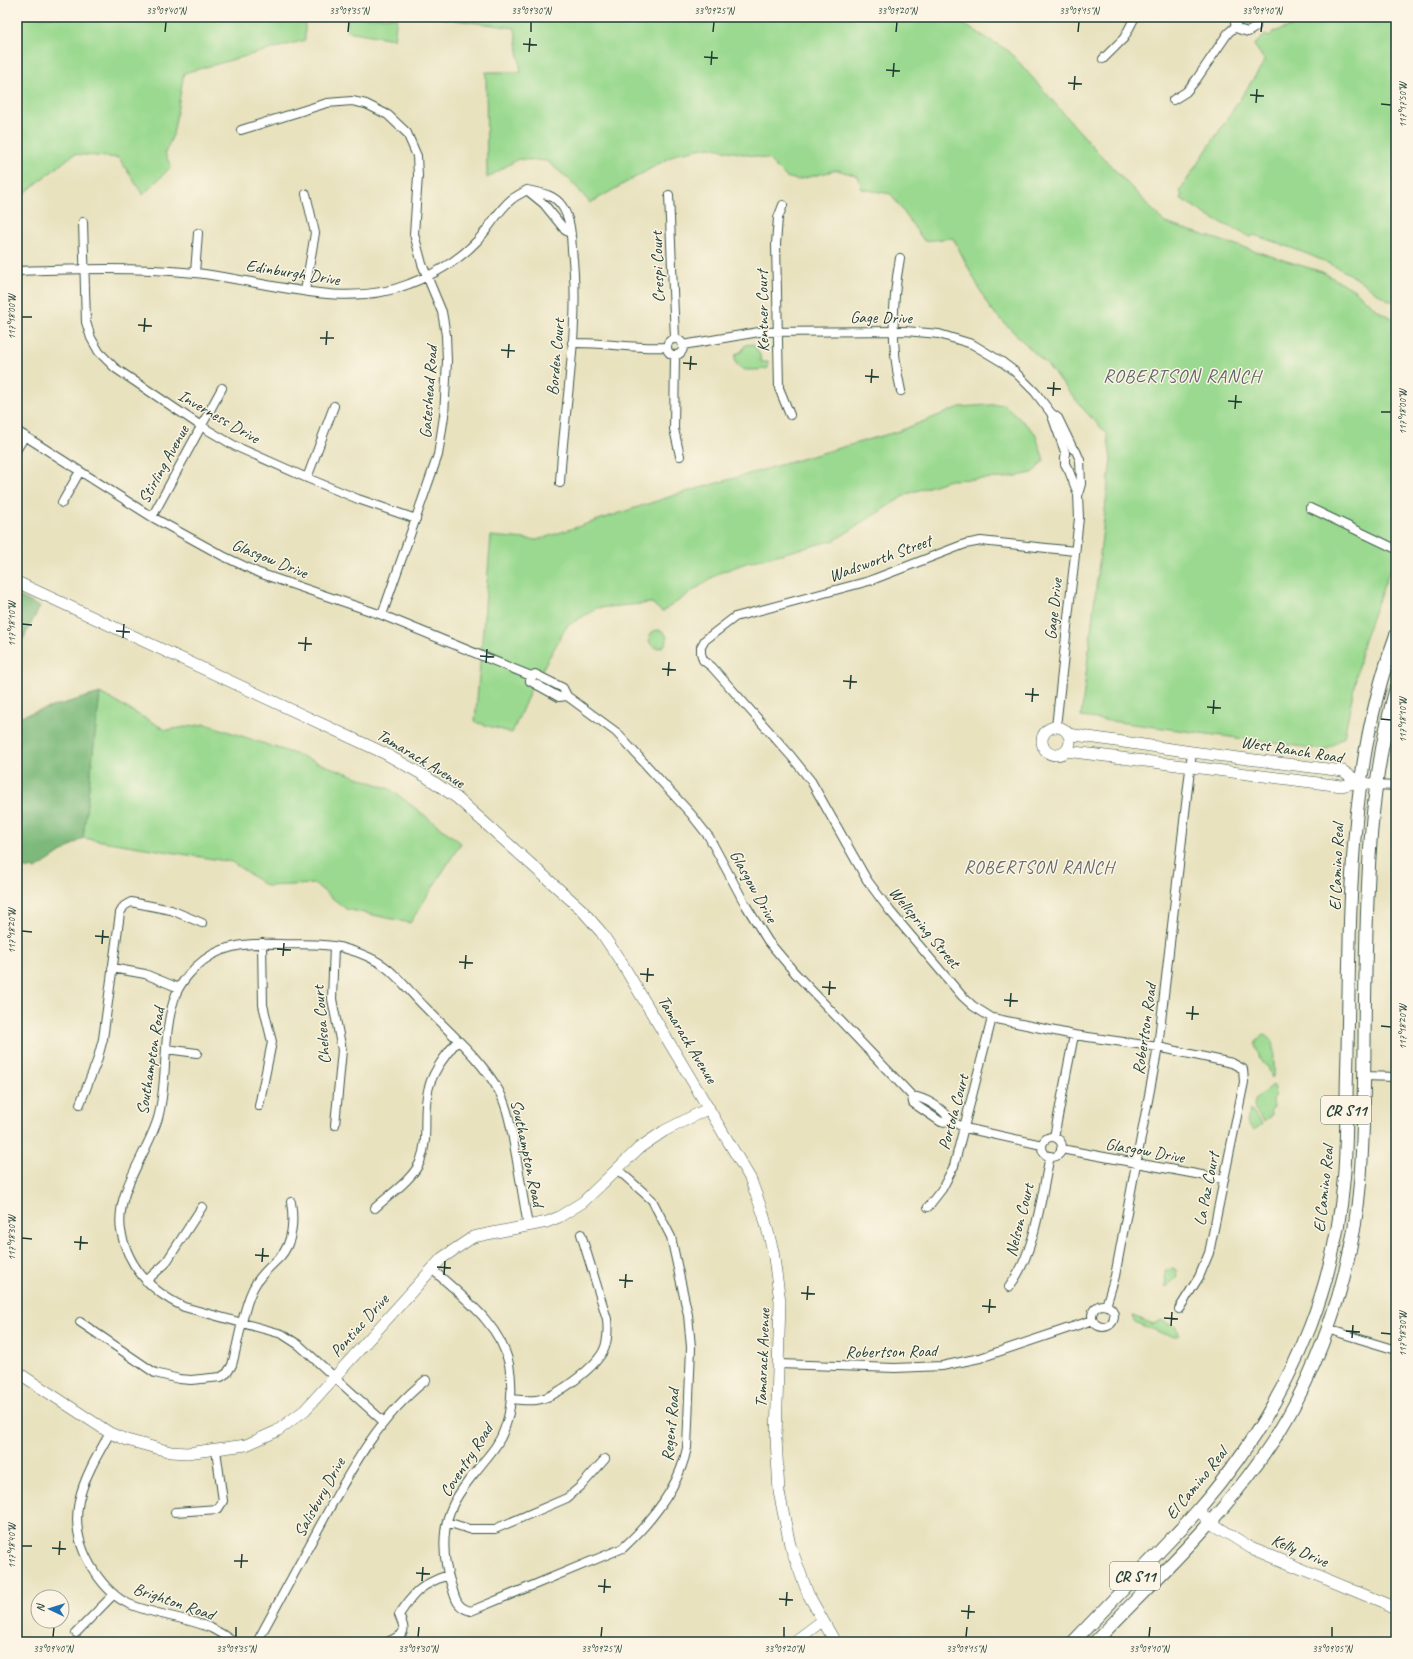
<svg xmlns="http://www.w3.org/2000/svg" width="1413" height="1659" font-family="Caveat,sans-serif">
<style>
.green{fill:#9ad98f;stroke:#5c8b62}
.forest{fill:#7bb97a;stroke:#4d7b57}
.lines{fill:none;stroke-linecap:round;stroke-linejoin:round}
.street-casing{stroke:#3d5649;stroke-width:10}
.secondary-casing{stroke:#3d5649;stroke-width:12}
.primary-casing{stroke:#3d5649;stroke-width:14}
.street{stroke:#fff;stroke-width:8}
.secondary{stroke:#fff;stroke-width:11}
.primary{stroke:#fff;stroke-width:12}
.ticks{fill:none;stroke:#1f3d34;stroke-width:1.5}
.labels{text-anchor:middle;stroke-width:3;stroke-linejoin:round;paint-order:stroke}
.shield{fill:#fcf5e5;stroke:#617469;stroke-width:1}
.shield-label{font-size:16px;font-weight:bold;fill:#1f3d34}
.street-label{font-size:17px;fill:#1f3d34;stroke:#fcf5e5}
.neighbourhood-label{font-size:18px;letter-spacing:1px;fill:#60666b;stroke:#fcf5e5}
.quarter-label{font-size:19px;letter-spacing:1px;fill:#60666b;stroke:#fcf5e5}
.neatline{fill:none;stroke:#1f3d34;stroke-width:1.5}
.ticks-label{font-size:10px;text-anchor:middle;fill:#1f3d34}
</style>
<rect width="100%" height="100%" fill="#fcf5e5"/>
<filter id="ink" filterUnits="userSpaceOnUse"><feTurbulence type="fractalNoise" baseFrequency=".025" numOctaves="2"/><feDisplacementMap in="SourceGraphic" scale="8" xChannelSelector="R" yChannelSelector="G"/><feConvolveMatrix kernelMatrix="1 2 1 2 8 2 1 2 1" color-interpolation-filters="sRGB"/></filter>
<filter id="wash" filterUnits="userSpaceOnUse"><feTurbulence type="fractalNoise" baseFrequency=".012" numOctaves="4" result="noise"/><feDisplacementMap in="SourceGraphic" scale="16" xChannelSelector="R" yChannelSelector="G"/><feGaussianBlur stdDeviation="0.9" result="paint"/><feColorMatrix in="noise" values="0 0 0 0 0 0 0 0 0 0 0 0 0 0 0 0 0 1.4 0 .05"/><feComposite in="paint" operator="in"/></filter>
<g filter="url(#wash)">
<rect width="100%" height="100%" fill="#e8e2bf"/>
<path class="green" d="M1241 21a5 5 0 1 1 10 0a5 5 0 1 1-10 0Z
M17 17H305V40L184 73 173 135 165 153 171 167 143 195 119 158 74 154 17 199Z
M347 17H397L394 39 347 31Z
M434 17H951L1009 51 1095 149 1165 223 1322 272 1353 289 1379 311 1396 321V558L1387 577 1363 643 1344 737 1326 750 1081 717 1111 459 1107 434 1085 411 1049 367 990 309 953 238 924 241 891 194 862 189 858 176 837 170 797 180 786 177 768 159 709 147 678 153 590 203 572 182 547 161 518 159 487 178 486 72H521L515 28Z
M1324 17H1396V303C1378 297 1366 283 1349 274 1320 257 1286 246 1254 235L1251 237 1213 219 1180 198 1182 195 1179 192 1265 61 1254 45 1265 35 1269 37 1273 32Z
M753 344 760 355 761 362H768V368C763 370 752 370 746 370 739 368 732 362 736 354L742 351 745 345Z
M1004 404 1035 433 1044 460 1033 473 1005 478 950 480 907 494 835 540 746 563 719 573 662 612 652 603 597 608 567 626 531 689 512 733 475 722 491 536 537 540 675 495 899 431 960 407Z
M649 639a9 9 0 1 1 18 0a9 9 0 1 1-18 0Z
M100 693 166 730 206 724 289 752 390 789 461 843 410 923 346 909 315 884 266 886 232 862 83 838Z
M1263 1035C1278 1038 1273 1051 1274 1062 1274 1068 1275 1072 1272 1078L1268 1067 1262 1063 1255 1045 1257 1040Z
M1273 1085 1275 1088 1274 1097 1272 1099 1273 1107 1270 1112 1272 1115 1264 1122C1246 1102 1255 1099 1273 1085Z
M1250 1109 1262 1124 1254 1130 1247 1122Z
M1173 1268 1176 1270 1177 1277 1166 1287 1165 1271Z
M1133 1316 1153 1324 1162 1320 1170 1325 1177 1326 1179 1335C1172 1340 1144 1325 1135 1322Z"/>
<path class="forest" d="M17 595 40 607 23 639 17 637Z
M100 693 83 838 36 869 17 867V717Z"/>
</g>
<g filter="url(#ink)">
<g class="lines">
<g class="street-casing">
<path id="street" d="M1235 17V23L1238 29 1248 32 1256 27 1257 17
M1103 59 1124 38 1135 17
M1173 100 1186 92 1196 80 1228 33 1236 26
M241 130 327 103 352 101 366 104 388 115 407 133 417 156 418 176 414 234 422 264 442 312 446 335 447 361 444 416 438 455 382 615
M527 190C540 193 554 194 562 206 571 220 571 234 572 250 581 327 564 406 560 483
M528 191 544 204 565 230 571 234
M669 195 675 338
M783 205 778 218 776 244 779 388 790 415
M83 222 86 322 91 338 99 352 115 368 201 426 235 446 307 478 358 499 416 519
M900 258C892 302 891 348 901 391
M17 271C76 269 136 267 195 273 263 280 344 311 409 284 433 275 459 260 477 241 489 229 498 210 512 199 516 196 522 193 527 190
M195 273 198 233
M305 291 315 233 306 194
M667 347a8 8 0 1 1 16 0a8 8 0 1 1-16 0Z
M572 343C604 342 635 349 666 347
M683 345 759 332 905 331 939 334 972 344 1002 362 1014 371 1035 392 1051 413 1058 418 1073 449 1076 451 1080 460 1081 484 1078 494 1079 518 1056 727
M675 355 674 429 680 456
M1051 413 1065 452V464L1069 471 1078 494
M17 431 152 517 223 556 259 573 382 615 531 676 535 674 563 688 567 696 616 732 691 814 709 837 745 904 768 941 795 973 912 1096 913 1103 941 1122 951 1121 965 1128 1042 1145
M17 449 25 436
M307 478 334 406
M62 503 80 471
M1310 508 1396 549
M152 517 222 388
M1075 551 981 541 965 544 869 581 735 617 705 640 701 647V653L703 660 712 667 791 756 811 781 867 880 890 911 962 996 973 1006 992 1018 1074 1035 1158 1047 1232 1063 1243 1069 1244 1082 1209 1253 1199 1277 1179 1309
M531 676 530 681 559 697 567 696
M1375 785 1396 786
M334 946 332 999 342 1050 335 1125
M1395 958H1396
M112 968 145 974 179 988
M166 1049 197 1053
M1364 1076 1396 1077
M912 1096C926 1098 944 1109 951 1121
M80 1104 97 1061 103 1039 120 913 124 906 131 902 171 910 202 923
M259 1106 272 1042 263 1005 262 943
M1054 1137 1074 1035
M1042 1147a10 10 0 1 1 20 0a10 10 0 1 1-20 0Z
M1061 1149 1223 1179
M928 1207 942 1189 954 1166 992 1018
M375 1208C389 1195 412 1180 420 1162 429 1139 423 1119 427 1096 430 1074 444 1057 458 1040
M432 1269C461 1296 500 1323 509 1364 513 1384 512 1410 504 1430 499 1445 487 1457 477 1470 468 1481 458 1493 452 1507 441 1530 443 1561 451 1584 455 1597 456 1608 471 1611L623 1548C652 1521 679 1487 687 1448L691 1347 688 1315 671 1237 652 1200 617 1169
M146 1281 165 1264 202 1207
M1009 1287C1035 1254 1041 1198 1050 1156
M1092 1316a11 11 0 1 1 22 0a11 11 0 1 1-22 0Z
M1106 1306 1115 1276 1158 1047 1192 752
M80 1322 155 1373 179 1379 191 1380 221 1377 227 1373 232 1365C238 1344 244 1303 255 1285 261 1274 271 1266 280 1257 293 1243 294 1220 291 1202
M1327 1329 1396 1350
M779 1364 895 1368 942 1366 980 1358 1093 1320
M511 1399C519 1400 528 1401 536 1400 556 1398 599 1365 605 1347 608 1338 608 1329 607 1319L581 1234
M384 1422 299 1345 282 1334 184 1307C152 1292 128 1267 121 1231 115 1191 147 1155 158 1118 169 1078 161 1034 176 994 181 982 193 968 204 960 226 943 255 943 281 944 300 945 326 943 343 948 358 952 376 959 388 969 401 980 413 995 425 1007 449 1032 482 1060 499 1091 509 1110 512 1134 516 1155 520 1179 524 1202 528 1226
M110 1433C83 1480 60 1519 94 1571 102 1583 115 1598 129 1604 155 1615 185 1617 211 1628 219 1632 227 1637 234 1642
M175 1512 218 1509 223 1501 216 1450
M447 1522 469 1529H495L567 1498 581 1486 605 1459
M76 1633 114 1594
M257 1642C278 1603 300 1563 321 1524 350 1471 378 1418 426 1380
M387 1642C405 1634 407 1633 399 1615 414 1592 422 1584 448 1575"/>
</g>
<g class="secondary-casing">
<path id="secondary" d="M17 582 384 753 425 776 457 798 581 909 601 932 623 965 750 1178 763 1213 773 1251 780 1301 776 1438 779 1492 790 1545 808 1594 835 1642
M1042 741a14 14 0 1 1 28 0a14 14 0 1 1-28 0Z
M1068 734 1192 752 1343 771 1359 782
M1066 751 1342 786 1359 782 1375 785
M17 1372 110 1433 127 1440 171 1452 187 1453 246 1445 277 1431 305 1410 442 1258 473 1237 547 1222 559 1217 583 1202 639 1148 664 1131 709 1108
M1198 1510 1210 1522 1251 1548 1396 1608
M794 1642 822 1621"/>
</g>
<g class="primary-casing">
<path id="primary" d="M1073 1642C1101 1613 1129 1583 1157 1554 1170 1540 1185 1525 1198 1510 1245 1456 1284 1393 1310 1327 1328 1280 1340 1227 1344 1177 1347 1142 1346 1107 1347 1072 1351 924 1344 777 1396 635
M1095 1642C1151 1583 1213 1527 1260 1460 1316 1383 1352 1277 1360 1183 1365 1122 1364 1060 1365 1000 1367 895 1367 790 1396 688"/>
</g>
<use href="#street" class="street"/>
<use href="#secondary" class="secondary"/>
<use href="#primary" class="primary"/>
</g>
</g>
<path class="ticks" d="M165 32 166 22M348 32 349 22M531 32V22M713 32 714 22M896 32 897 22M1078 32 1079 22M1261 32 1262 22M523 44 537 45M529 52 530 38M704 57 718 58M711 65 712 51M886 70 900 71M893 77 894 63M1068 83 1082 84M1074 90 1075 76M1250 95 1264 96M1256 103 1257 89M1381 104 1391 105M22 317H32M138 325 152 326M144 332 145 318M320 338H334M326 345 327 331M501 350 515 351M508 358 509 344M683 363 697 364M690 370 691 356M865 376 879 377M871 383 872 369M1047 388 1061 389M1053 396 1054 382M1228 401 1242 402M1235 409 1236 395M1381 412H1391M22 624 32 625M116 631 130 632M123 638 124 624M298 643 312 644M305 651 306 637M480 656 494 657M486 663 487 649M662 669 676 670M668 676 669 662M843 681 857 682M850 689 851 675M1025 694 1039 695M1032 702 1033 688M1207 707 1221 708M1213 714 1214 700M1381 719 1391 720M22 931 32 932M95 936 109 937M102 944 103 930M277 949 291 950M283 956 284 943M459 962 473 963M465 969 466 955M640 974 654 975M647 982 648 968M822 987 836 988M829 995 830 981M1004 1000 1018 1001M1010 1007 1011 993M1186 1013 1199 1014M1192 1020 1193 1006M1381 1026 1391 1027M22 1238 32 1239M74 1242 88 1243M80 1250 81 1236M255 1255 269 1256M262 1262 263 1248M437 1267 451 1268M444 1275 445 1261M619 1280 633 1281M625 1288 626 1274M801 1293 815 1294M807 1300 808 1286M982 1306 996 1307M989 1313 990 1299M1164 1318 1178 1319M1171 1326 1172 1312M1346 1331 1360 1332M1381 1333 1391 1334M1352 1338 1353 1325M22 1546H32M52 1548 66 1549M59 1555 60 1541M234 1561H248M241 1568 242 1554M416 1573 430 1574M422 1581 423 1567M598 1586 611 1587M604 1593 605 1579M779 1599 793 1600M786 1606 787 1592M961 1611 975 1612M968 1619 969 1605M53 1637 54 1627M236 1637V1627M418 1637 419 1627M601 1637 602 1627M784 1637V1627M966 1637 967 1627M1149 1637 1150 1627M1332 1637V1627"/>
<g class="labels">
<g class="shield">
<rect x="1321" y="1096" width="50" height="28" rx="3"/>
<rect x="1110" y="1562" width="50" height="28" rx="3"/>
</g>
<g class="shield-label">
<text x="1346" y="1116">CR S11</text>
<text x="1135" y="1582">CR S11</text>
</g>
<g class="street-label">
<text transform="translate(657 267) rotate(-92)" y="6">Crespi Court</text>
<text transform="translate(293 272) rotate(9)" y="6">Edinburgh Drive</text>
<text transform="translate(762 311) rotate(-91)" y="6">Kentner Court</text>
<text transform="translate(881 317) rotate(1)" y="6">Gage Drive</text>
<text transform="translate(555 357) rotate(-85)" y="6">Borden Court</text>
<text transform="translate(428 392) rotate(-86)" y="6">Gateshead Road</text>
<text transform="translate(219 416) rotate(30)" y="6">Inverness Drive</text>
<text transform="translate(163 464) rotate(-61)" y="6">Stirling Avenue</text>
<text transform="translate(270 558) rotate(22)" y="6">Glasgow Drive</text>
<text transform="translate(880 558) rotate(-20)" y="6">Wadsworth Street</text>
<text transform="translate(1053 609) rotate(-84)" y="6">Gage Drive</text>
<text transform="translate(1292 749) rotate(9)" y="6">West Ranch Road</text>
<text transform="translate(421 758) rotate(31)" y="6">Tamarack Avenue</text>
<text transform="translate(1336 867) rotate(-88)" y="6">El Camino Real</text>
<text transform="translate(754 886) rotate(61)" y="6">Glasgow Drive</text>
<text transform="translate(925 927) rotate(50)" y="6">Wellspring Street</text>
<text transform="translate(321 1025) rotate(-95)" y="6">Chelsea Court</text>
<text transform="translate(1144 1029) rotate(-82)" y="6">Robertson Road</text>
<text transform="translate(688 1039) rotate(59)" y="6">Tamarack Avenue</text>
<text transform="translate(150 1061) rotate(-81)" y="6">Southampton Road</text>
<text transform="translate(953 1112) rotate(-75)" y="6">Portola Court</text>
<text transform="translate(1145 1150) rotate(10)" y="6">Glasgow Drive</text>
<text transform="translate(528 1153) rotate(78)" y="6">Southampton Road</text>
<text transform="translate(1206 1189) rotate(-79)" y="6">La Paz Court</text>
<text transform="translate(1323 1189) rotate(-84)" y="6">El Camino Real</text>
<text transform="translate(1019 1220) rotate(-76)" y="6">Nelson Court</text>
<text transform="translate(359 1325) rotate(-48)" y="6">Pontiac Drive</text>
<text transform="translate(891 1351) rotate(-1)" y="6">Robertson Road</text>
<text transform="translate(762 1358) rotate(-88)" y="6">Tamarack Avenue</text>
<text transform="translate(670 1425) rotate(-85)" y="6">Regent Road</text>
<text transform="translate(466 1460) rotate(-57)" y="6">Coventry Road</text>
<text transform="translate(1196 1483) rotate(-51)" y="6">El Camino Real</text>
<text transform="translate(319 1497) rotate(-61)" y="6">Salisbury Drive</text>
<text transform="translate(1300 1550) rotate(23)" y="6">Kelly Drive</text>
<text transform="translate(174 1601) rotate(19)" y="6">Brighton Road</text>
</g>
<g class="neighbourhood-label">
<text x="1039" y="873">ROBERTSON RANCH</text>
</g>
<g class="quarter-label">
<text x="1182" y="382">ROBERTSON RANCH</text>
</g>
</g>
<rect width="1413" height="1659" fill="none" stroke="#fcf5e5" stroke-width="44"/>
<g transform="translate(50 1609) rotate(274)"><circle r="19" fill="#fcf5e5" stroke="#a4ab9e"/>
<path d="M0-3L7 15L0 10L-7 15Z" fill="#1f6fb2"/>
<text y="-6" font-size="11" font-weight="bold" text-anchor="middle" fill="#1f3d34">N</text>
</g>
<rect x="22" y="22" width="1369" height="1615" class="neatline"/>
<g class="ticks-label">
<text x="166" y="14">33°09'40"N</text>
<text x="349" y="14">33°09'35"N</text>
<text x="531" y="14">33°09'30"N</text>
<text x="714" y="14">33°09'25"N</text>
<text x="897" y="14">33°09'20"N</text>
<text x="1079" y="14">33°09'15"N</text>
<text x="1262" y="14">33°09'10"N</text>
<text transform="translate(1402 105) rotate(-90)" y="4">117°17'50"W</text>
<text transform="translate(11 317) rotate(-90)" y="4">117°18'00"W</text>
<text transform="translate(1402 412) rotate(-90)" y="4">117°18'00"W</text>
<text transform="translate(11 624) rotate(-90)" y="4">117°18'10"W</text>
<text transform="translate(1402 720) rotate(-90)" y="4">117°18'10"W</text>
<text transform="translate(11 931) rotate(-90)" y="4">117°18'20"W</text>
<text transform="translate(1402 1027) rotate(-90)" y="4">117°18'20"W</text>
<text transform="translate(11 1238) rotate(-90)" y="4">117°18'30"W</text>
<text transform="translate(1402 1334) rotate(-90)" y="4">117°18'30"W</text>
<text transform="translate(11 1546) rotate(-90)" y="4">117°18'40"W</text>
<text x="53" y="1652">33°09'40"N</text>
<text x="236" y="1652">33°09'35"N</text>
<text x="418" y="1652">33°09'30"N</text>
<text x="601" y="1652">33°09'25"N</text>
<text x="784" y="1652">33°09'20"N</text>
<text x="966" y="1652">33°09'15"N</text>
<text x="1149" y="1652">33°09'10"N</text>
<text x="1332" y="1652">33°09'05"N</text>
</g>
</svg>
